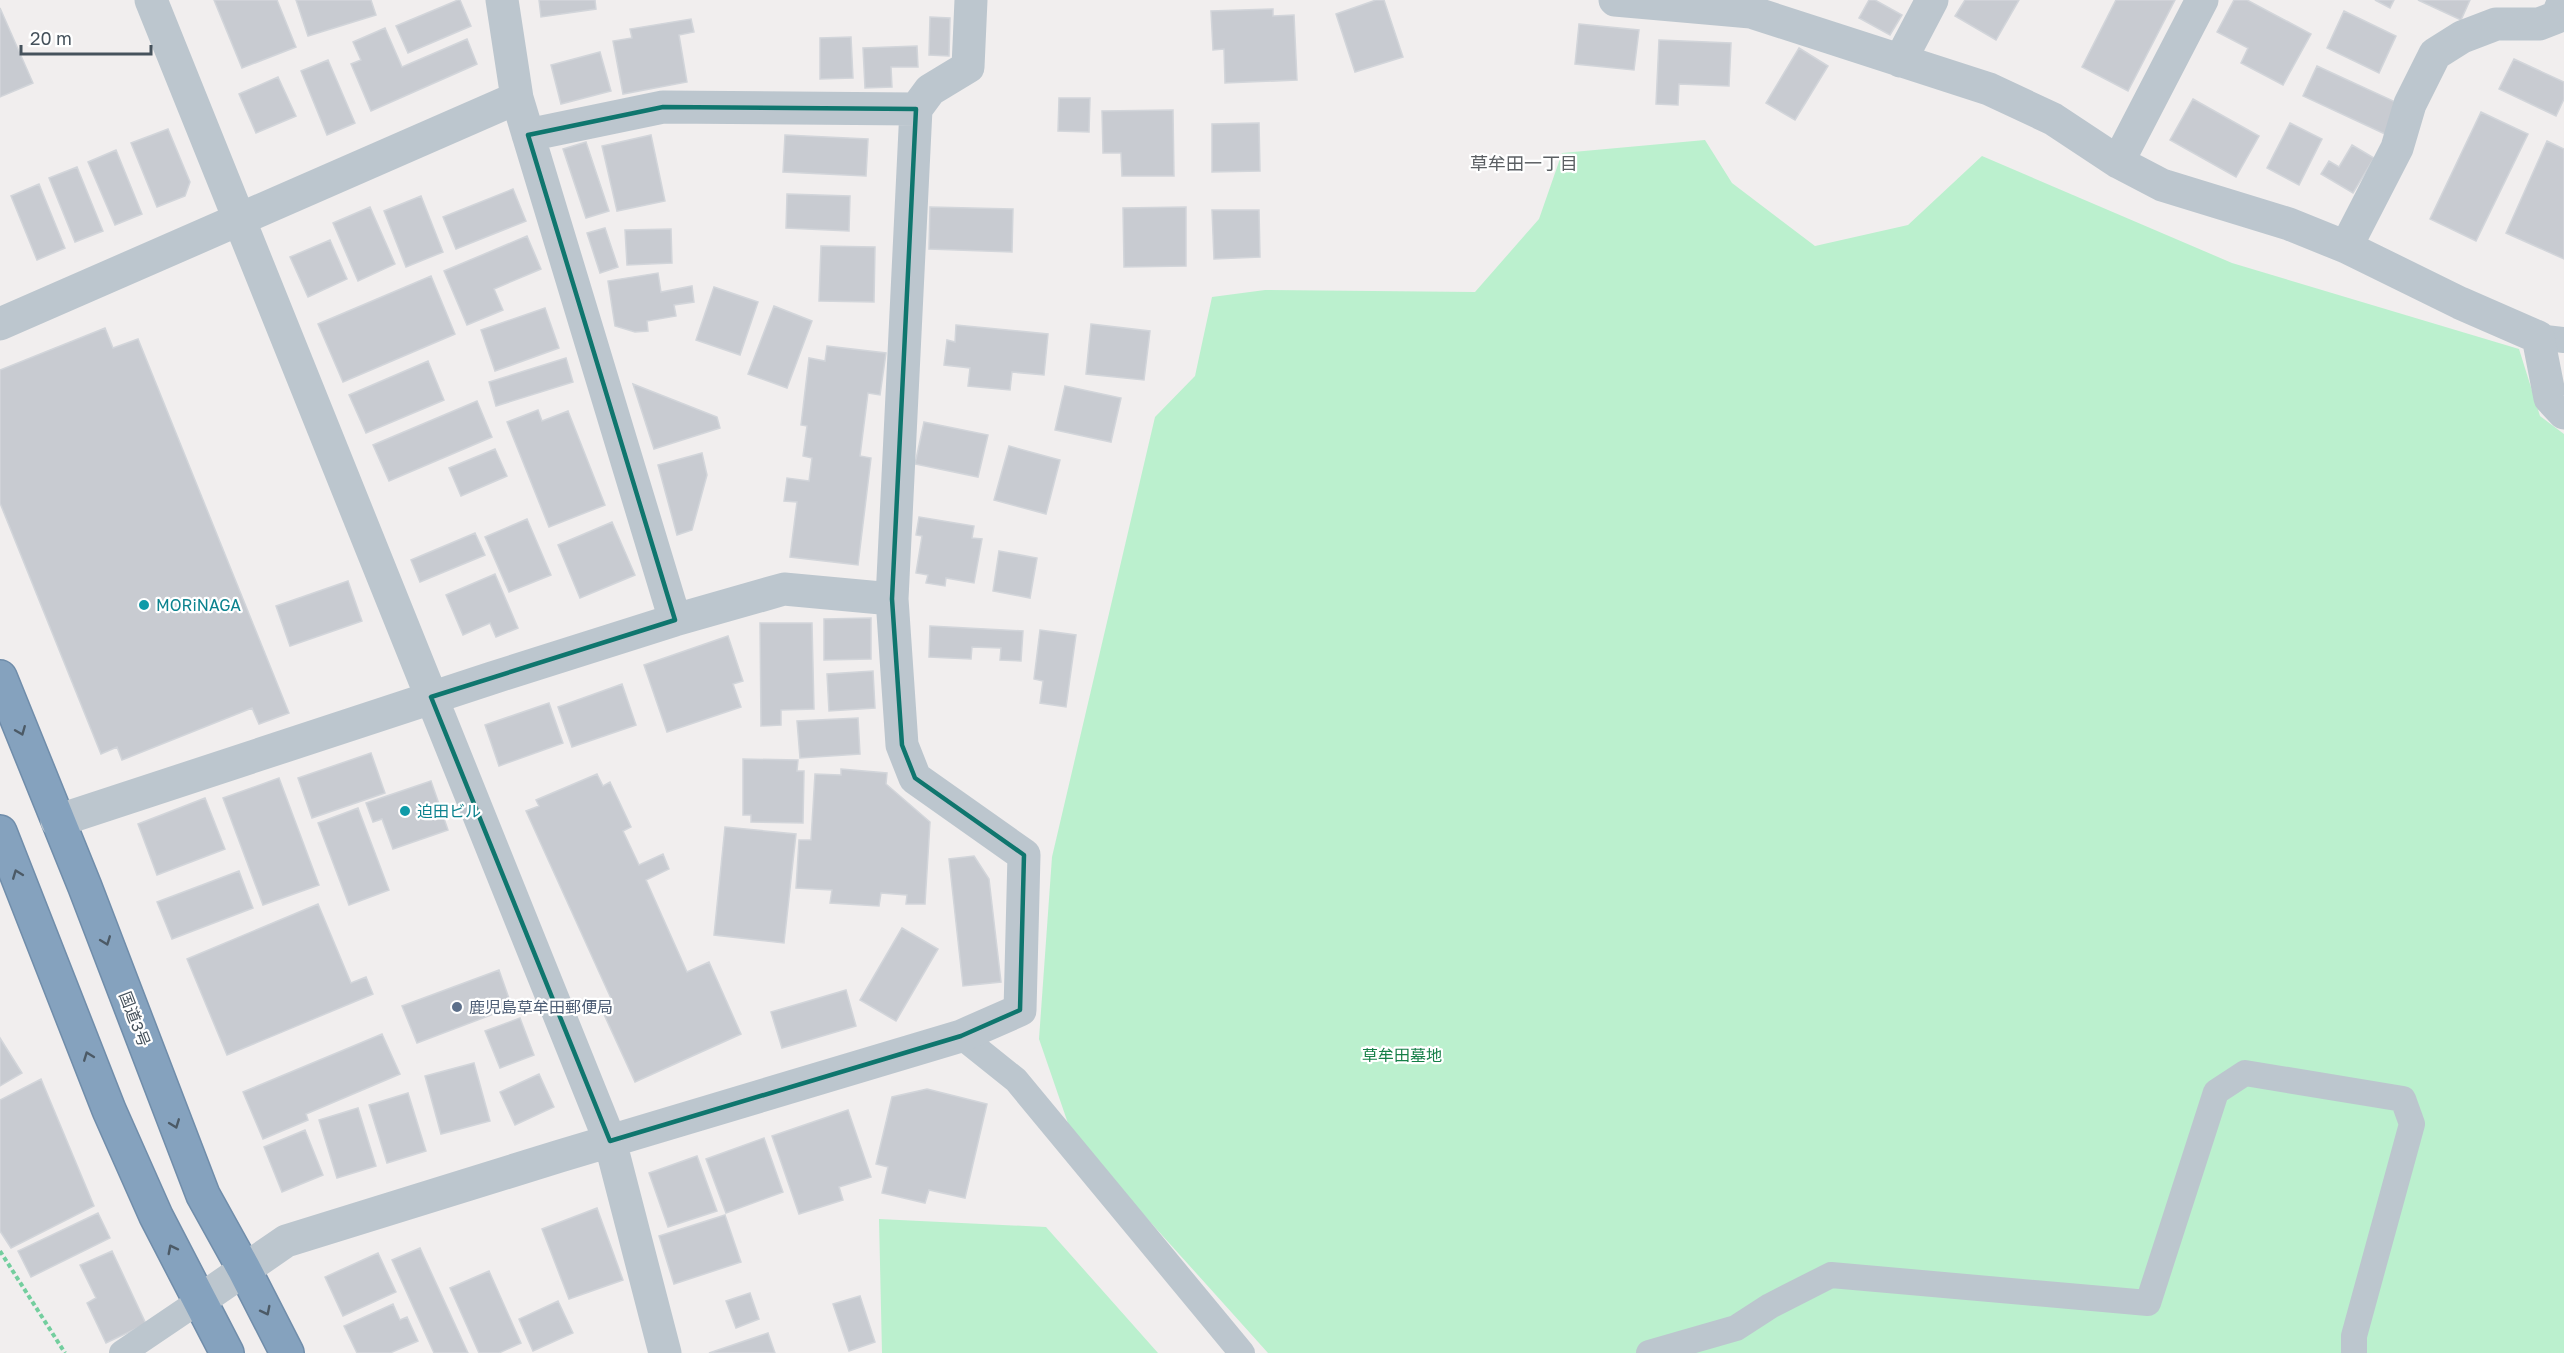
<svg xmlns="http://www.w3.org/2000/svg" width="2564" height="1353" font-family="'Golos Text','Noto Sans JP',sans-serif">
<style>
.green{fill:#bbf0ce}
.building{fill:#c8cbd1;stroke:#d2d5da;stroke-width:1.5}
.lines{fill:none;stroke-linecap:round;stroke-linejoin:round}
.highway-casing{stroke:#708daa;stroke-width:36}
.path{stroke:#73ce9e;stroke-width:4;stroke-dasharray:4.5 3;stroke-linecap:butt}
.lane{stroke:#bcc6ce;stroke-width:26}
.street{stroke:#bcc6ce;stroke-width:33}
.highway{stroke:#85a2be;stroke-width:33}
.oneway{stroke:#4c5a66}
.marked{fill:none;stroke:#0f766e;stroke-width:4.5;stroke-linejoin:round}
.culture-dot{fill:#0f9aa8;stroke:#fff;stroke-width:2}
.service-dot{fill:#5c6f8a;stroke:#fff;stroke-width:2}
.labels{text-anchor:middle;stroke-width:4.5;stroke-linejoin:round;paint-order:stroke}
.culture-label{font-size:16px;fill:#0d838f;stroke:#fff;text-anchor:start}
.service-label{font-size:16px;fill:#4e5e75;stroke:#fff;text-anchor:start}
.street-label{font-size:16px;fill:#46525c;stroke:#fff}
.park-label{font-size:16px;fill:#157f47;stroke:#fff}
.neighbourhood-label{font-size:18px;fill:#5b5f63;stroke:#fff}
</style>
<rect width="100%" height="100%" fill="#f1eeee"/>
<path class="green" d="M1705 140 1732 183 1815 246 1908 225 1982 156 2232 263 2519 349 2540 416 2564 434V1353H1268L1072 1135 1039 1039 1052 857 1155 417 1195 376 1212 297 1265 290 1475 292 1539 219 1562 153Z
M879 1219 1046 1227 1158 1353H882Z"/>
<path class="building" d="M214 0H277L296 47 242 68Z
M296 0H371L376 15 308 36Z
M458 0H460L471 26 408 53 396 26Z
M539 0H595L596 9 541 17Z
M1376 0H1384L1403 57 1355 72 1336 14Z
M1869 0H1875L1902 15 1890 35 1859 18Z
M1965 0H2019L1996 40 1955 16Z
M2116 0H2175L2128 91 2082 67Z
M2234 0H2247L2311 34 2283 85 2241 63 2248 48 2217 32Z
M2375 0H2394L2390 8Z
M2418 0H2470L2461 20Z
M0 8 33 83 0 97Z
M1273 9V16L1294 15 1297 80 1225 83 1224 49 1213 50 1211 11Z
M2344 11 2396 36 2379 73 2327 48Z
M930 17 950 18 949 56 929 55Z
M691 19 694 32 679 35 687 82 623 94 613 41 632 38 630 29Z
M1579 24 1639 30 1634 70 1575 64Z
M385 28 402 67 467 39 477 64 371 111 351 64 361 60 353 42Z
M851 37 853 78 820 79V38Z
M1659 40 1731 43 1729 86 1679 84 1678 105 1656 104Z
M917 46 918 67H891L892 87 865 88 863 48Z
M1799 48 1828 66 1795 120 1766 103Z
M600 52 611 91 561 104 551 65Z
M2514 59 2564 82V99L2556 116 2499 89Z
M328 60 355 123 327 135 301 71Z
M2317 66 2402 105 2387 135 2303 96Z
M278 77 296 116 256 133 239 94Z
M1059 98H1090L1089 132 1058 131Z
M2193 99 2259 136 2236 177 2170 140Z
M1173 110 1174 176H1122L1121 153H1103L1102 111Z
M2481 112 2528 134 2476 241 2430 219Z
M1259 123 1260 171 1212 172V124Z
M2290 123 2322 139 2299 185 2267 168Z
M168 129 190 182 185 196 157 207 131 143Z
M651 135 665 201 617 211 602 146Z
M785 135 868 139 866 176 783 172Z
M2547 141 2564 149V259L2506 233Z
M586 142 609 211 586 218 563 149Z
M2352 145 2374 158 2353 193 2321 174 2329 161 2339 167Z
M116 150 142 214 115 225 88 162Z
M77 167 103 231 75 242 49 178Z
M39 184 65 248 37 260 11 196Z
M513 189 526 221 456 249 443 217Z
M787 194 850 196 849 231 786 228Z
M421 196 443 252 406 267 384 211Z
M370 207 395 264 358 281 333 223Z
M930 207 1013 209 1012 252 929 249Z
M1186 207V266L1124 267 1123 208Z
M1212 210H1259L1260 257 1214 259Z
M605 228 618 267 600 273 587 233Z
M671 229 672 263 627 265 625 230Z
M527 236 541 269 494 289 503 310 467 325 444 271Z
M330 240 347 279 308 297 290 257Z
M821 246 875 247 874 302 819 301Z
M658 273 661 292 692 286 694 302 674 305 676 316 647 321 648 331 635 332 615 326 608 281Z
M431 276 455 334 343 382 318 324Z
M714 287 758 302 740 355 696 340Z
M774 306 812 321 787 388 748 374Z
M545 308 559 348 495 371 481 330Z
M1091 324 1150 331 1144 380 1086 374Z
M956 325 1048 334 1044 375 1012 372 1010 390 968 386 970 368 944 365 947 340 955 342Z
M105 328 113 348 138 339 289 713 259 724 252 708 122 760 117 747 101 754 0 503V370Z
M827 346 886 353 880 395 868 393 860 456 871 458 858 565 790 557 797 502 784 501 787 478 809 481 812 458 803 456 807 426 801 425 809 358 825 361Z
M566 358 573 382 496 406 489 382Z
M428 361 444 400 366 433 349 395Z
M633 384 717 417 720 428 654 449Z
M1065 386 1121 398 1111 442 1055 430Z
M477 401 492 437 389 481 373 445Z
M538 410 542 421 568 411 605 505 549 527 507 422Z
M924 422 988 435 978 477 915 464Z
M1009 446 1060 460 1046 514 994 500Z
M495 449 507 476 461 496 449 468Z
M702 453 707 475 692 530 677 535 658 465Z
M919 517 974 526 972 538 982 539 974 583 946 578 945 586 926 583 928 575 916 573 922 536 916 535Z
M527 519 551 575 509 592 485 537Z
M612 522 635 575 580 598 558 545Z
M475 533 485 555 420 582 411 560Z
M999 551 1037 558 1030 598 993 591Z
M495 574 518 628 496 637 490 623 463 635 446 595Z
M348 581 362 621 290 646 276 606Z
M871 618V659L824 660V619Z
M760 623H812L814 709 781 710V725L761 726Z
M930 626 1023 631 1021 661 1000 660 1001 648 972 647 971 659 929 657Z
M1040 630 1076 635 1066 707 1040 703 1043 681 1034 679Z
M728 636 743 681 733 684 741 707 667 732 644 665Z
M873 671 875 708 829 711 827 674Z
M622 684 636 725 572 747 558 707Z
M549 703 563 743 499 766 485 725Z
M858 718 860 754 800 758 797 721Z
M371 753 385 793 312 818 298 778Z
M743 759 798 760 797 771H804L803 823 751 822V815H743Z
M841 769 887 773 886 784 930 822 925 904H906L907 895 881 893 879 906 830 903 832 890 796 888 799 840H811L815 774 841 775Z
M597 774 603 786 610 782 631 827 623 831 639 865 663 854 669 869 646 880 687 972 709 962 741 1034 635 1082 602 1010 614 1005 526 811 539 806 536 800Z
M279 778 319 885 263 905 223 798Z
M431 781 448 830 393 849 382 819 373 822 366 803Z
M205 798 225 849 157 875 138 824Z
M358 808 389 890 349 905 318 823Z
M725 827 796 834 784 943 714 935Z
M974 856 989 879 1001 982 963 986 949 859Z
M239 871 253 908 172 939 157 902Z
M318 904 351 983 366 977 373 994 227 1055 187 959Z
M902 928 938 949 896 1021 860 1000Z
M499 970 512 1007 417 1043 402 1006Z
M846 990 856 1026 782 1048 771 1012Z
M520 1018 534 1055 500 1068 485 1031Z
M382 1034 400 1074 306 1114 308 1120 263 1139 243 1092Z
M0 1038 22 1073 0 1086Z
M474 1063 490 1121 441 1134 425 1076Z
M539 1074 554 1107 515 1125 500 1092Z
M41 1079 94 1206 11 1248 0 1231V1100Z
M927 1089 987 1104 965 1198 929 1190 925 1203 882 1193 888 1167 876 1164 892 1097Z
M408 1093 426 1151 387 1163 369 1105Z
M358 1108 376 1166 337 1178 319 1120Z
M848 1110 871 1177 839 1187 843 1200 799 1214 772 1136Z
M305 1130 323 1175 282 1192 264 1147Z
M764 1138 783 1192 726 1213 706 1159Z
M697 1156 717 1211 668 1227 649 1173Z
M597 1208 623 1280 569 1299 542 1229Z
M98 1213 110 1238 31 1277 18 1251Z
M725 1215 741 1262 674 1284 659 1236Z
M420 1248 468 1353H434L392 1260Z
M112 1251 146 1324 106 1343 87 1303 96 1298 80 1265Z
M378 1253 396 1292 343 1316 325 1277Z
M489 1271 521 1343 499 1353H479L450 1288Z
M750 1293 759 1319 736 1328 726 1301Z
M860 1296 875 1342 849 1351 833 1304Z
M558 1301 573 1333 533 1351 519 1319Z
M393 1304 400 1320 407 1317 418 1341 390 1353H357L344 1326Z
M768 1333 775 1353H709Z"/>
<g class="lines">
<g class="highway-casing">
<path id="highway" d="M0 677 85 887 203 1195 244 1269 287 1353
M0 832 109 1110 156 1216 227 1353"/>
</g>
<path class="path" d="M0 1251 65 1353"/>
<path class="lane" d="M2538 337 2564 340
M961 1036 1016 1080 1242 1353
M122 1353 199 1301
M1649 1353 1736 1328 1770 1306 1831 1275 2148 1303 2216 1092 2245 1073 2403 1099 2412 1124 2354 1336V1353"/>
<path class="street" d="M151 0 610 1141 665 1353
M502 0 517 98 675 620
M1615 0 1751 12 1989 89 2053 119 2118 162 2162 185 2289 224 2346 247 2460 303 2538 337 2550 398 2564 413
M1900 61 1932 0
M528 135 663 107 916 109
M2118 162 2202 0
M2346 247 2397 148 2410 104 2435 54 2462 37 2496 24H2539L2557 17 2564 0
M0 324 517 98
M57 821 492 678 675 620 784 589 892 599
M199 1301 286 1241 560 1156 961 1036 1020 1010 1024 855 915 778 902 745 892 599 916 109 930 90 968 67 971 0"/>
<use href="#highway" class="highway"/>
</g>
<defs><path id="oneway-chevron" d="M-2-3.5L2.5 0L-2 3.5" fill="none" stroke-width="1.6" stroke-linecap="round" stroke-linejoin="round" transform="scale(1.5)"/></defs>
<g class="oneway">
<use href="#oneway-chevron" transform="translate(21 731) rotate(68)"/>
<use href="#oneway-chevron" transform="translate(17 874) rotate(-111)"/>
<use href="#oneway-chevron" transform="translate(106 941) rotate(69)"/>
<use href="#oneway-chevron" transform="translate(88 1056) rotate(-111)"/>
<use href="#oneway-chevron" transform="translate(175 1124) rotate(69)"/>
<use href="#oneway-chevron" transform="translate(172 1249) rotate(-117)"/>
<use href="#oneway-chevron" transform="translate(266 1311) rotate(63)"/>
</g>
<path class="marked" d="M663 107 916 109 892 599 902 745 915 778 1024 855 1020 1010 961 1036 610 1141 431 697 675 620 528 135Z"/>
<g class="culture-dot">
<circle cx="144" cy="605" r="6"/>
<circle cx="405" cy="811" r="6"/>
</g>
<circle class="service-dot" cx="457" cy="1007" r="6"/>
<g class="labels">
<g class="culture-label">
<text x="156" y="611">MORiNAGA</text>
<text x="417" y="817">迫田ビル</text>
</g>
<g class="service-label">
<text x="469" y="1013">鹿児島草牟田郵便局</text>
</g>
<g class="street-label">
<text transform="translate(135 1019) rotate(69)" y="6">国道3号</text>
</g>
<g class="park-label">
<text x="1402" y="1061">草牟田墓地</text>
</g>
<g class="neighbourhood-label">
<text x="1524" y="170">草牟田一丁目</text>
</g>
</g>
<path d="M21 45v9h130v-9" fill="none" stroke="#46525c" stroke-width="3"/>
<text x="30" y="45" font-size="18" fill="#46525c" stroke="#ffffff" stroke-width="4.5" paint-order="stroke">20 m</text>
</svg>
